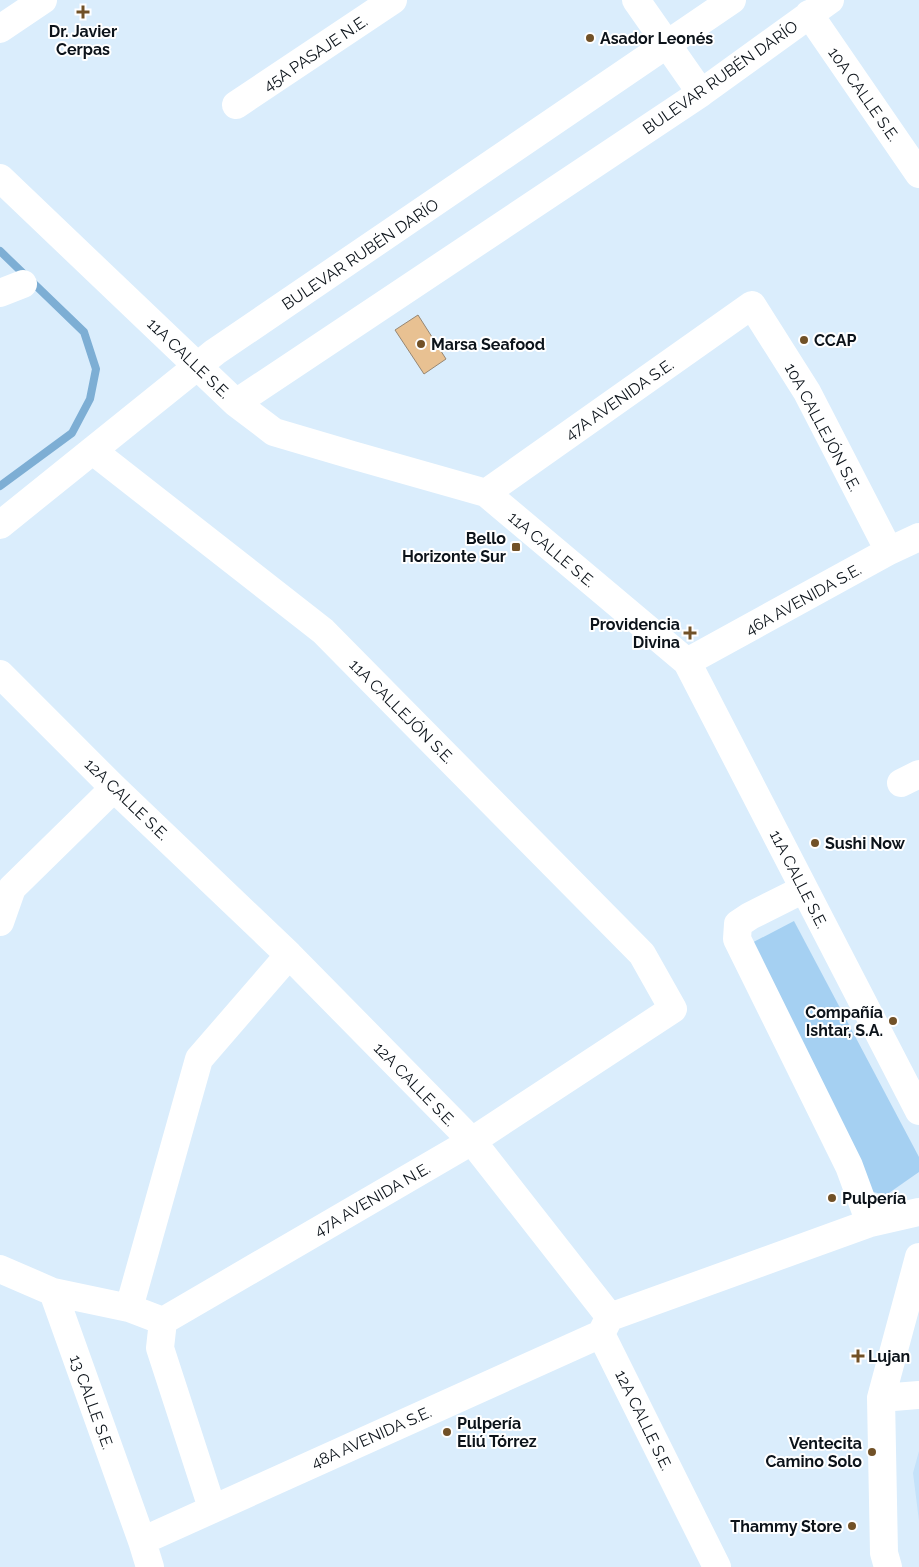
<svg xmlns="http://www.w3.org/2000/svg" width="919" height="1567" font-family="Raleway,sans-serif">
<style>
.built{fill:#c5e2fa}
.green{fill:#a5d0f2}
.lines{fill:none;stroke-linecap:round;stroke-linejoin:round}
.stream{stroke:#7daed4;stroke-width:8}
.building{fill:#e8c192;stroke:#978773}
.minor{stroke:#fff;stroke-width:28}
.poi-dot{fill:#715127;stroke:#fff;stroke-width:2}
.labels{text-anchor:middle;stroke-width:4;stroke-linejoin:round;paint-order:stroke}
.poi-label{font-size:16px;font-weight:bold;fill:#0c131a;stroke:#fff;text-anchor:start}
.street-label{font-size:16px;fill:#0c131a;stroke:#fff}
</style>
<rect width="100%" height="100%" fill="#daedfc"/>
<path class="built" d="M919 1451V1521L913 1473Z"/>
<path class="green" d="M794 921 919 1157V1172L886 1195 869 1191 744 947Z"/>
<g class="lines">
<path class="stream" d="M0 251 84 332 96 369 90 399 72 433 0 486"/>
</g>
<path class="building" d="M418 315 446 359 424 374 395 330Z"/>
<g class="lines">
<path class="minor" d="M636 0 701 93
M809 14 919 174
M0 29 43 0
M236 105 393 0
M0 178 236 403 274 432 352 455 486 493 687 662 919 1111
M0 293 23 284
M236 403 701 93 830 0
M486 493 752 305 807 392 889 551
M0 525 215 352 732 0
M687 662 889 551 919 537
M0 674 114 788 289 955 472 1141 610 1317
M901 783 919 774
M804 889 750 916 738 924 737 939 849 1166 870 1223
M0 922 12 888 114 788
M0 1269 53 1292 142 1541 150 1567
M53 1292 129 1308 163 1321 472 1141 673 1009 642 954 323 631 93 451
M129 1308 199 1059 289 955
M610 1317 870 1223 919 1212
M609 1318 601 1334 717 1567
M163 1321 160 1348 212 1508
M881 1398 919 1395
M142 1541 601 1334
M888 1567 884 1553 881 1398 919 1257"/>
</g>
<g class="poi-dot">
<path d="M80.5 4.5h5v5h5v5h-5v5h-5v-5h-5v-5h5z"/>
<circle cx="590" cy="38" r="5"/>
<circle cx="804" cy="340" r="5"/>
<circle cx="421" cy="344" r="5"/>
<rect x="511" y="542" width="10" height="10" rx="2.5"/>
<path d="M687.5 625.5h5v5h5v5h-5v5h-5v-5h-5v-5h5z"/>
<circle cx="815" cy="843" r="5"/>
<circle cx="893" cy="1021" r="5"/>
<circle cx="832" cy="1198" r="5"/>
<path d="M855.5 1348.5h5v5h5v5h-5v5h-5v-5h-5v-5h5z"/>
<circle cx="447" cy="1432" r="5"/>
<circle cx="872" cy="1452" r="5"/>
<circle cx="852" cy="1526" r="5"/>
</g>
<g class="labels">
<g class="poi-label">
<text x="83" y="37" text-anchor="middle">Dr. Javier<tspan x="83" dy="18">Cerpas</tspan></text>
<text x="600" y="44">Asador Leonés</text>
<text x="814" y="346">CCAP</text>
<text x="431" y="350">Marsa Seafood</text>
<text x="506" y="544" text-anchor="end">Bello<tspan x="506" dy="18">Horizonte Sur</tspan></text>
<text x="680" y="630" text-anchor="end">Providencia<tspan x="680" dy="18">Divina</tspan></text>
<text x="825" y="849">Sushi Now</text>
<text x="883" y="1018" text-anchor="end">Compañía<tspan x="883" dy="18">Ishtar, S.A.</tspan></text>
<text x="842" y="1204">Pulpería</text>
<text x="868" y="1362">Lujan</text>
<text x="457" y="1429">Pulpería<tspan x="457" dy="18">Eliú Tórrez</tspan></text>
<text x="862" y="1449" text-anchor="end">Ventecita<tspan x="862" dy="18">Camino Solo</tspan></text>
<text x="842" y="1532" text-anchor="end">Thammy Store</text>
</g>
<g class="street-label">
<text transform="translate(315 53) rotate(-34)" y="6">45A PASAJE N.E.</text>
<text transform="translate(720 77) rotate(-35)" y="6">BULEVAR RUBÉN DARÍO</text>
<text transform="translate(864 94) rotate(55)" y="6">10A CALLE S.E.</text>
<text transform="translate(360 254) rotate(-34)" y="6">BULEVAR RUBÉN DARÍO</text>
<text transform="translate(189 358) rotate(44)" y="6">11A CALLE S.E.</text>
<text transform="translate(619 399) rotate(-35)" y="6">47A AVENIDA S.E.</text>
<text transform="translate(823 427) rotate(62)" y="6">10A CALLEJÓN S.E.</text>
<text transform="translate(552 549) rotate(40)" y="6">11A CALLE S.E.</text>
<text transform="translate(803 599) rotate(-29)" y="6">46A AVENIDA S.E.</text>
<text transform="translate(402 711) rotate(45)" y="6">11A CALLEJÓN S.E.</text>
<text transform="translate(127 799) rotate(44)" y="6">12A CALLE S.E.</text>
<text transform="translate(799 879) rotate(63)" y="6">11A CALLE S.E.</text>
<text transform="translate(415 1084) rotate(46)" y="6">12A CALLE S.E.</text>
<text transform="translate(372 1199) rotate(-30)" y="6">47A AVENIDA N.E.</text>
<text transform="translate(92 1402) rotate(70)" y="6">13 CALLE S.E.</text>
<text transform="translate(644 1420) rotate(64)" y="6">12A CALLE S.E.</text>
<text transform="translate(371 1437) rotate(-24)" y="6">48A AVENIDA S.E.</text>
</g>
</g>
</svg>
